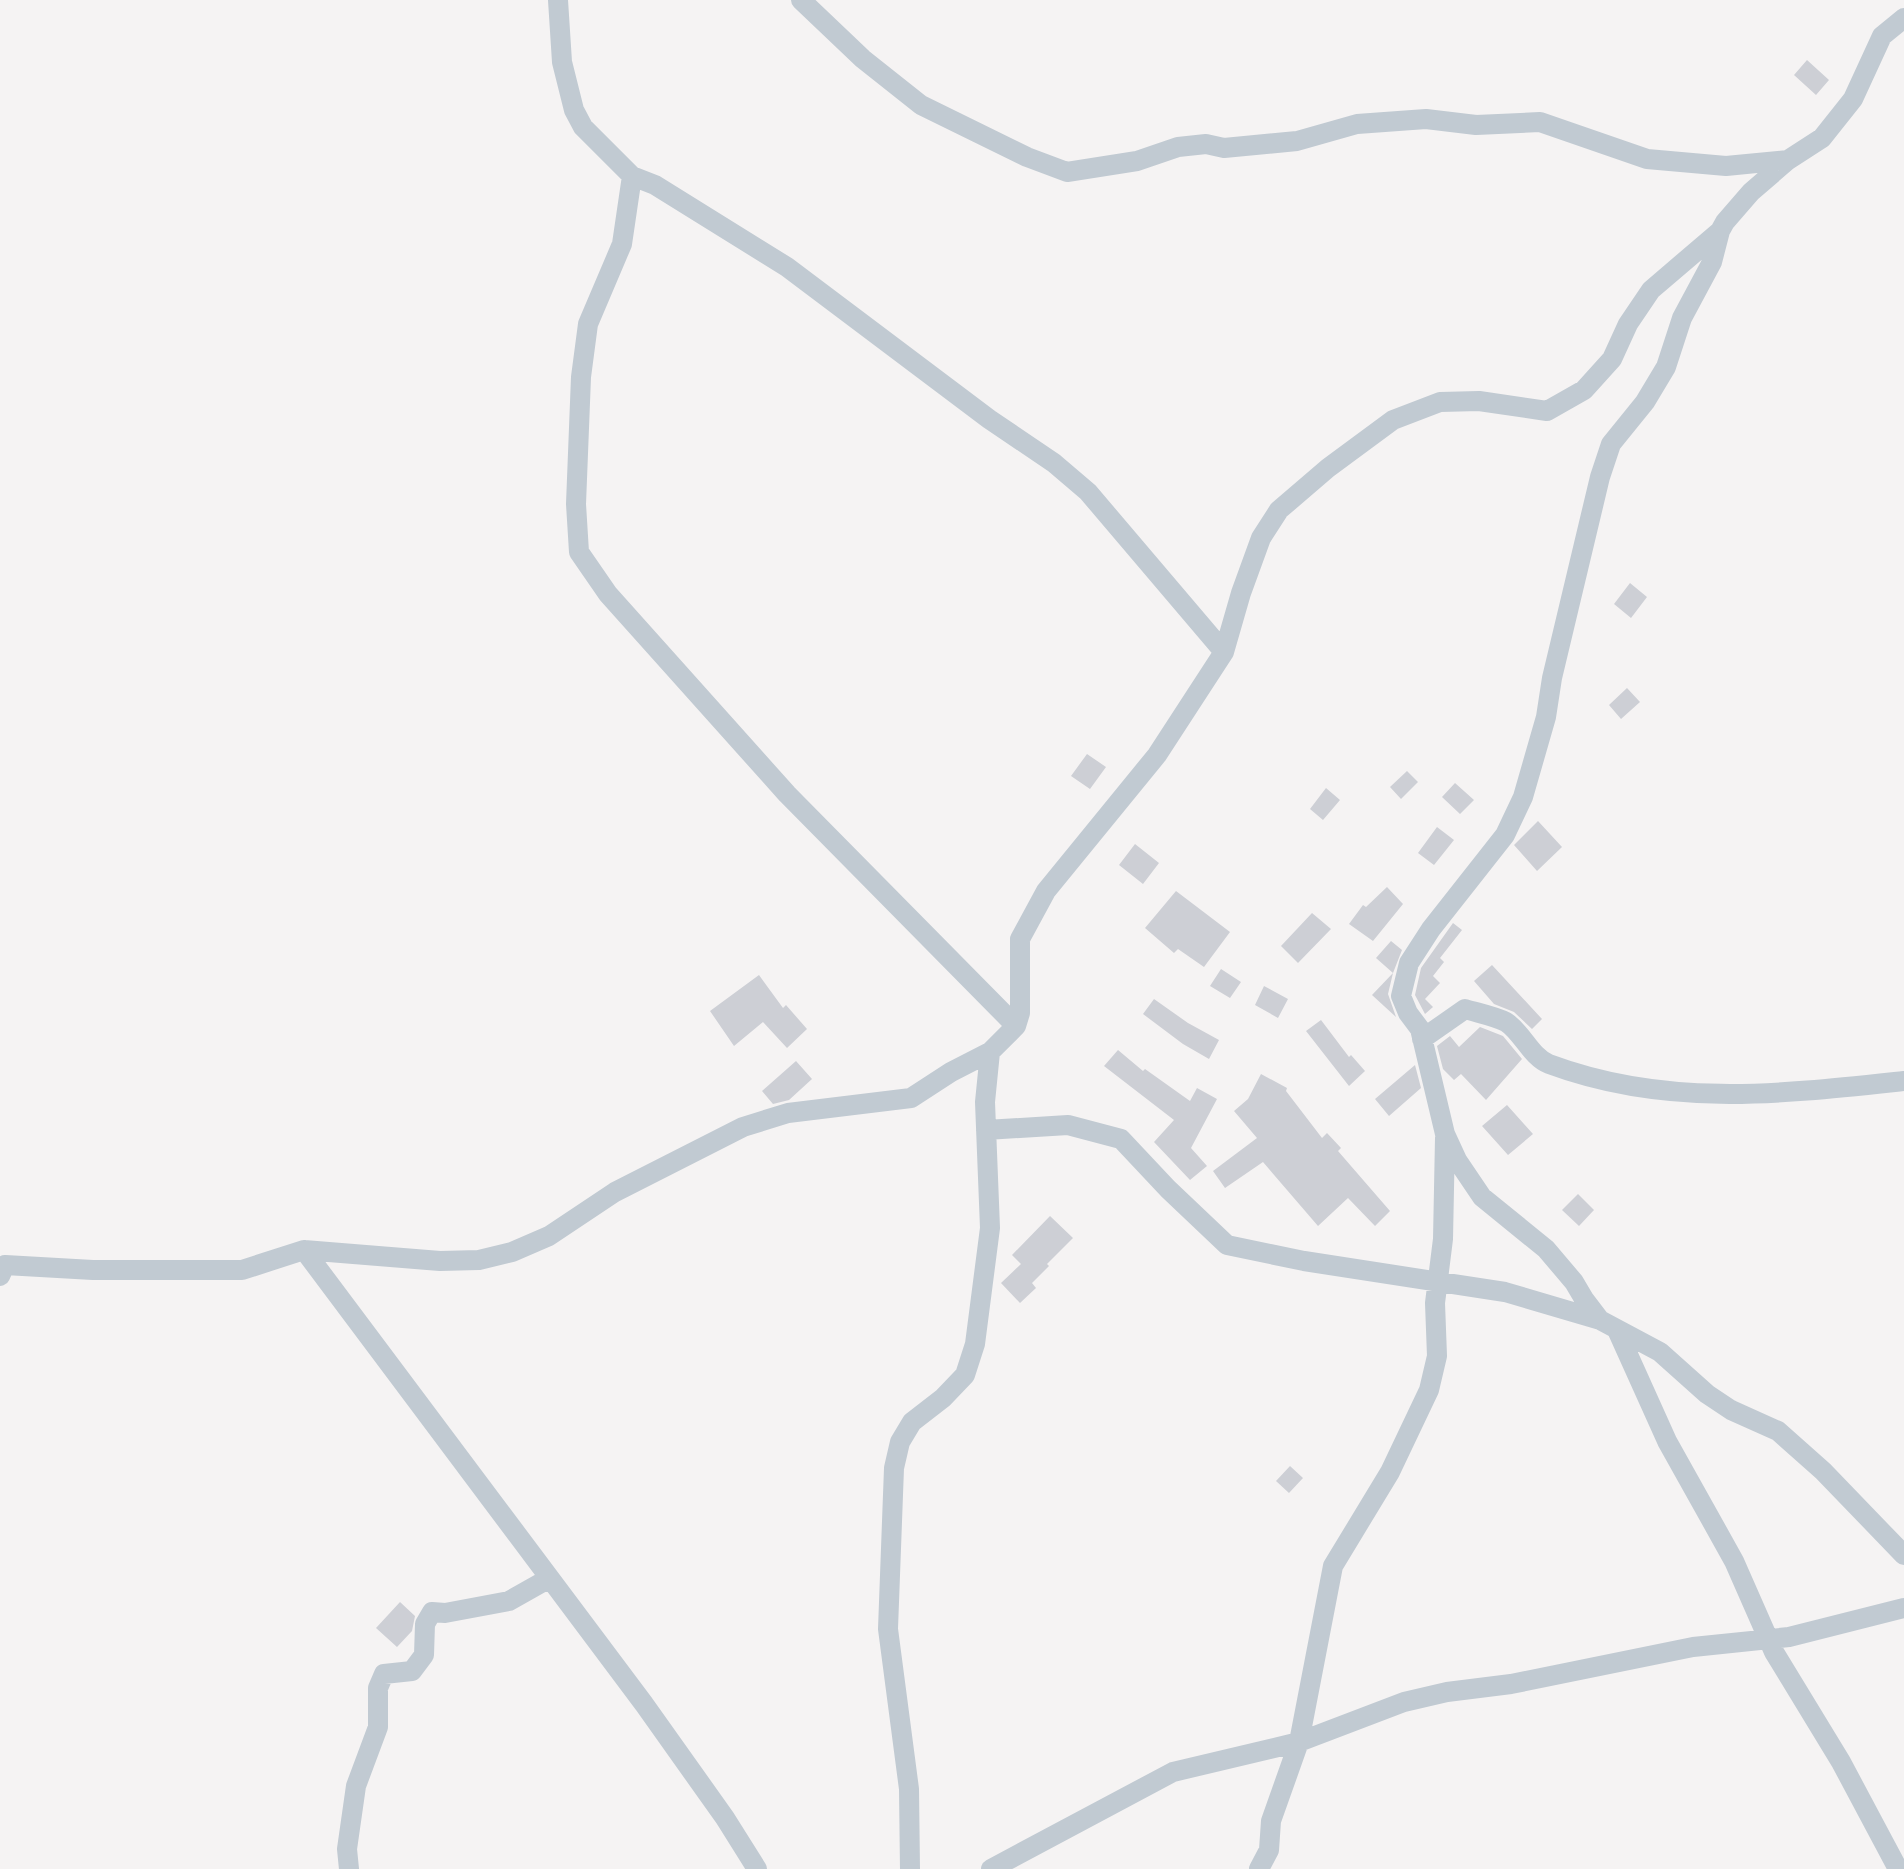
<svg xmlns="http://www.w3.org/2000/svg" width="1904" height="1869" font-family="Helvetica,sans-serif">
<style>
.building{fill:#cdcfd5}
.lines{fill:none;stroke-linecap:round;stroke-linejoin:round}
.street{stroke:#c1cad2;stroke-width:20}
</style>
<rect width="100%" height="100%" fill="#f5f3f3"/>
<path class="building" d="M1807 60 1829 80 1816 95 1794 75Z
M1630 583 1647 597 1631 618 1614 604Z
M1627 688 1640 702 1621 719 1609 705Z
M1087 754 1106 767 1090 789 1071 776Z
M1407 771 1418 782 1401 799 1390 787Z
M1455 783 1474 800 1460 814 1442 797Z
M1326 788 1340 800 1323 820 1310 809Z
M1538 821 1562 847 1537 871 1514 845Z
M1437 827 1454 840 1434 865 1418 853Z
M1135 844 1159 863 1143 884 1119 865Z
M1387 887 1403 904 1373 941 1349 924 1363 905 1366 907Z
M1176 891 1230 932 1204 967 1178 949 1174 953 1145 928Z
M1312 913 1331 929 1298 963 1281 946Z
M1453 923 1462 930 1440 958 1444 962 1433 976 1440 983 1425 999 1433 1007 1425 1014 1415 995 1421 968Z
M1391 941 1402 950 1393 973 1376 958Z
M1492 965 1542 1019 1532 1029 1514 1012 1494 1004 1474 981Z
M1221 969 1241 982 1230 998 1210 986Z
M1393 973 1388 994 1396 1017 1372 995Z
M759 975 783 1008 786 1005 807 1029 787 1048 763 1022 734 1046 710 1011Z
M1264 986 1288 999 1278 1018 1255 1005Z
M1154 999 1188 1023 1219 1040 1209 1059 1183 1044 1143 1014Z
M1321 1020 1349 1057 1351 1055 1365 1071 1349 1086 1306 1031Z
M1480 1027 1503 1036 1522 1059 1486 1100 1461 1074 1454 1080 1443 1069 1437 1046 1450 1036 1459 1047Z
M1118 1050 1143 1071 1145 1069 1190 1101 1197 1088 1217 1099 1191 1148 1207 1166 1190 1180 1154 1142 1174 1120 1104 1066Z
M796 1061 812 1079 789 1100 773 1104 762 1091Z
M1415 1065 1421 1088 1389 1116 1375 1099Z
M1261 1074 1287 1088 1286 1091 1322 1138 1327 1133 1341 1148 1338 1151 1390 1211 1375 1226 1348 1198 1318 1226 1263 1162 1225 1188 1213 1171 1257 1138 1234 1111 1248 1099Z
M1507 1105 1533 1134 1508 1155 1482 1126Z
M1578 1194 1594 1210 1579 1226 1562 1210Z
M1050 1216 1073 1238 1047 1264 1049 1266 1032 1283 1036 1288 1020 1303 1001 1283 1021 1264 1012 1255Z
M1290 1466 1303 1478 1289 1493 1276 1481Z
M400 1602 415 1616 412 1631 397 1647 376 1628Z"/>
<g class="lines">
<path class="street" d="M558 0 562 62 574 110 583 127 632 176 655 185 787 267 989 419 1054 463 1088 492 1224 652
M801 0 863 59 921 105 1027 157 1067 172 1137 161 1178 147 1206 144 1224 148 1297 141 1357 124 1426 119 1476 125 1540 122 1647 159 1726 166 1788 160
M1904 18 1882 36 1853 99 1822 138 1788 160 1751 192 1725 222 1720 231 1712 262 1682 318 1666 367 1645 402 1611 444 1600 477 1552 678 1546 717 1523 797 1505 835 1431 929 1409 963 1401 996 1408 1013 1420 1029 1445 1134 1457 1160 1482 1197 1546 1249 1574 1282 1584 1299 1600 1320 1660 1352 1707 1394 1731 1410 1778 1431 1823 1471 1904 1555
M632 176 622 244 588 324 581 377 576 504 579 552 608 594 787 794 1016 1026
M1422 1039 1465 1009C1478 1013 1494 1016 1506 1022 1522 1032 1531 1057 1549 1064 1667 1108 1783 1094 1904 1081
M986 1130 1068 1125 1121 1139 1168 1189 1227 1245 1304 1261 1505 1292 1600 1320
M304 1250 644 1704 725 1818 757 1869
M0 1276 5 1265 93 1270H242L304 1250 440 1261 479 1260 512 1252 549 1236 615 1192 743 1127 788 1113 911 1098 951 1072 990 1052 1016 1026 1020 1013V939L1046 891 1157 755 1224 652 1241 593 1261 538 1279 510 1328 468 1393 420 1440 402 1479 401 1547 411 1584 390 1612 359 1628 324 1651 290 1720 231
M1617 1330 1667 1441 1734 1561 1774 1652 1841 1762 1898 1869
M349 1869 347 1849 356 1786 378 1727V1688L384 1674 412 1671 424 1655 425 1624 432 1612 445 1613 509 1601 548 1579
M910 1869 909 1789 888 1629 894 1468 900 1442 912 1422 943 1398 965 1375 975 1344 990 1228 985 1102 990 1052
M991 1869 1173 1772 1299 1742 1404 1702 1447 1692 1511 1684 1693 1647 1789 1637 1904 1608
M1259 1869 1269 1850 1271 1821 1299 1742 1333 1566 1390 1472 1429 1390 1437 1356 1435 1303 1443 1239 1445 1138"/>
</g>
</svg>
